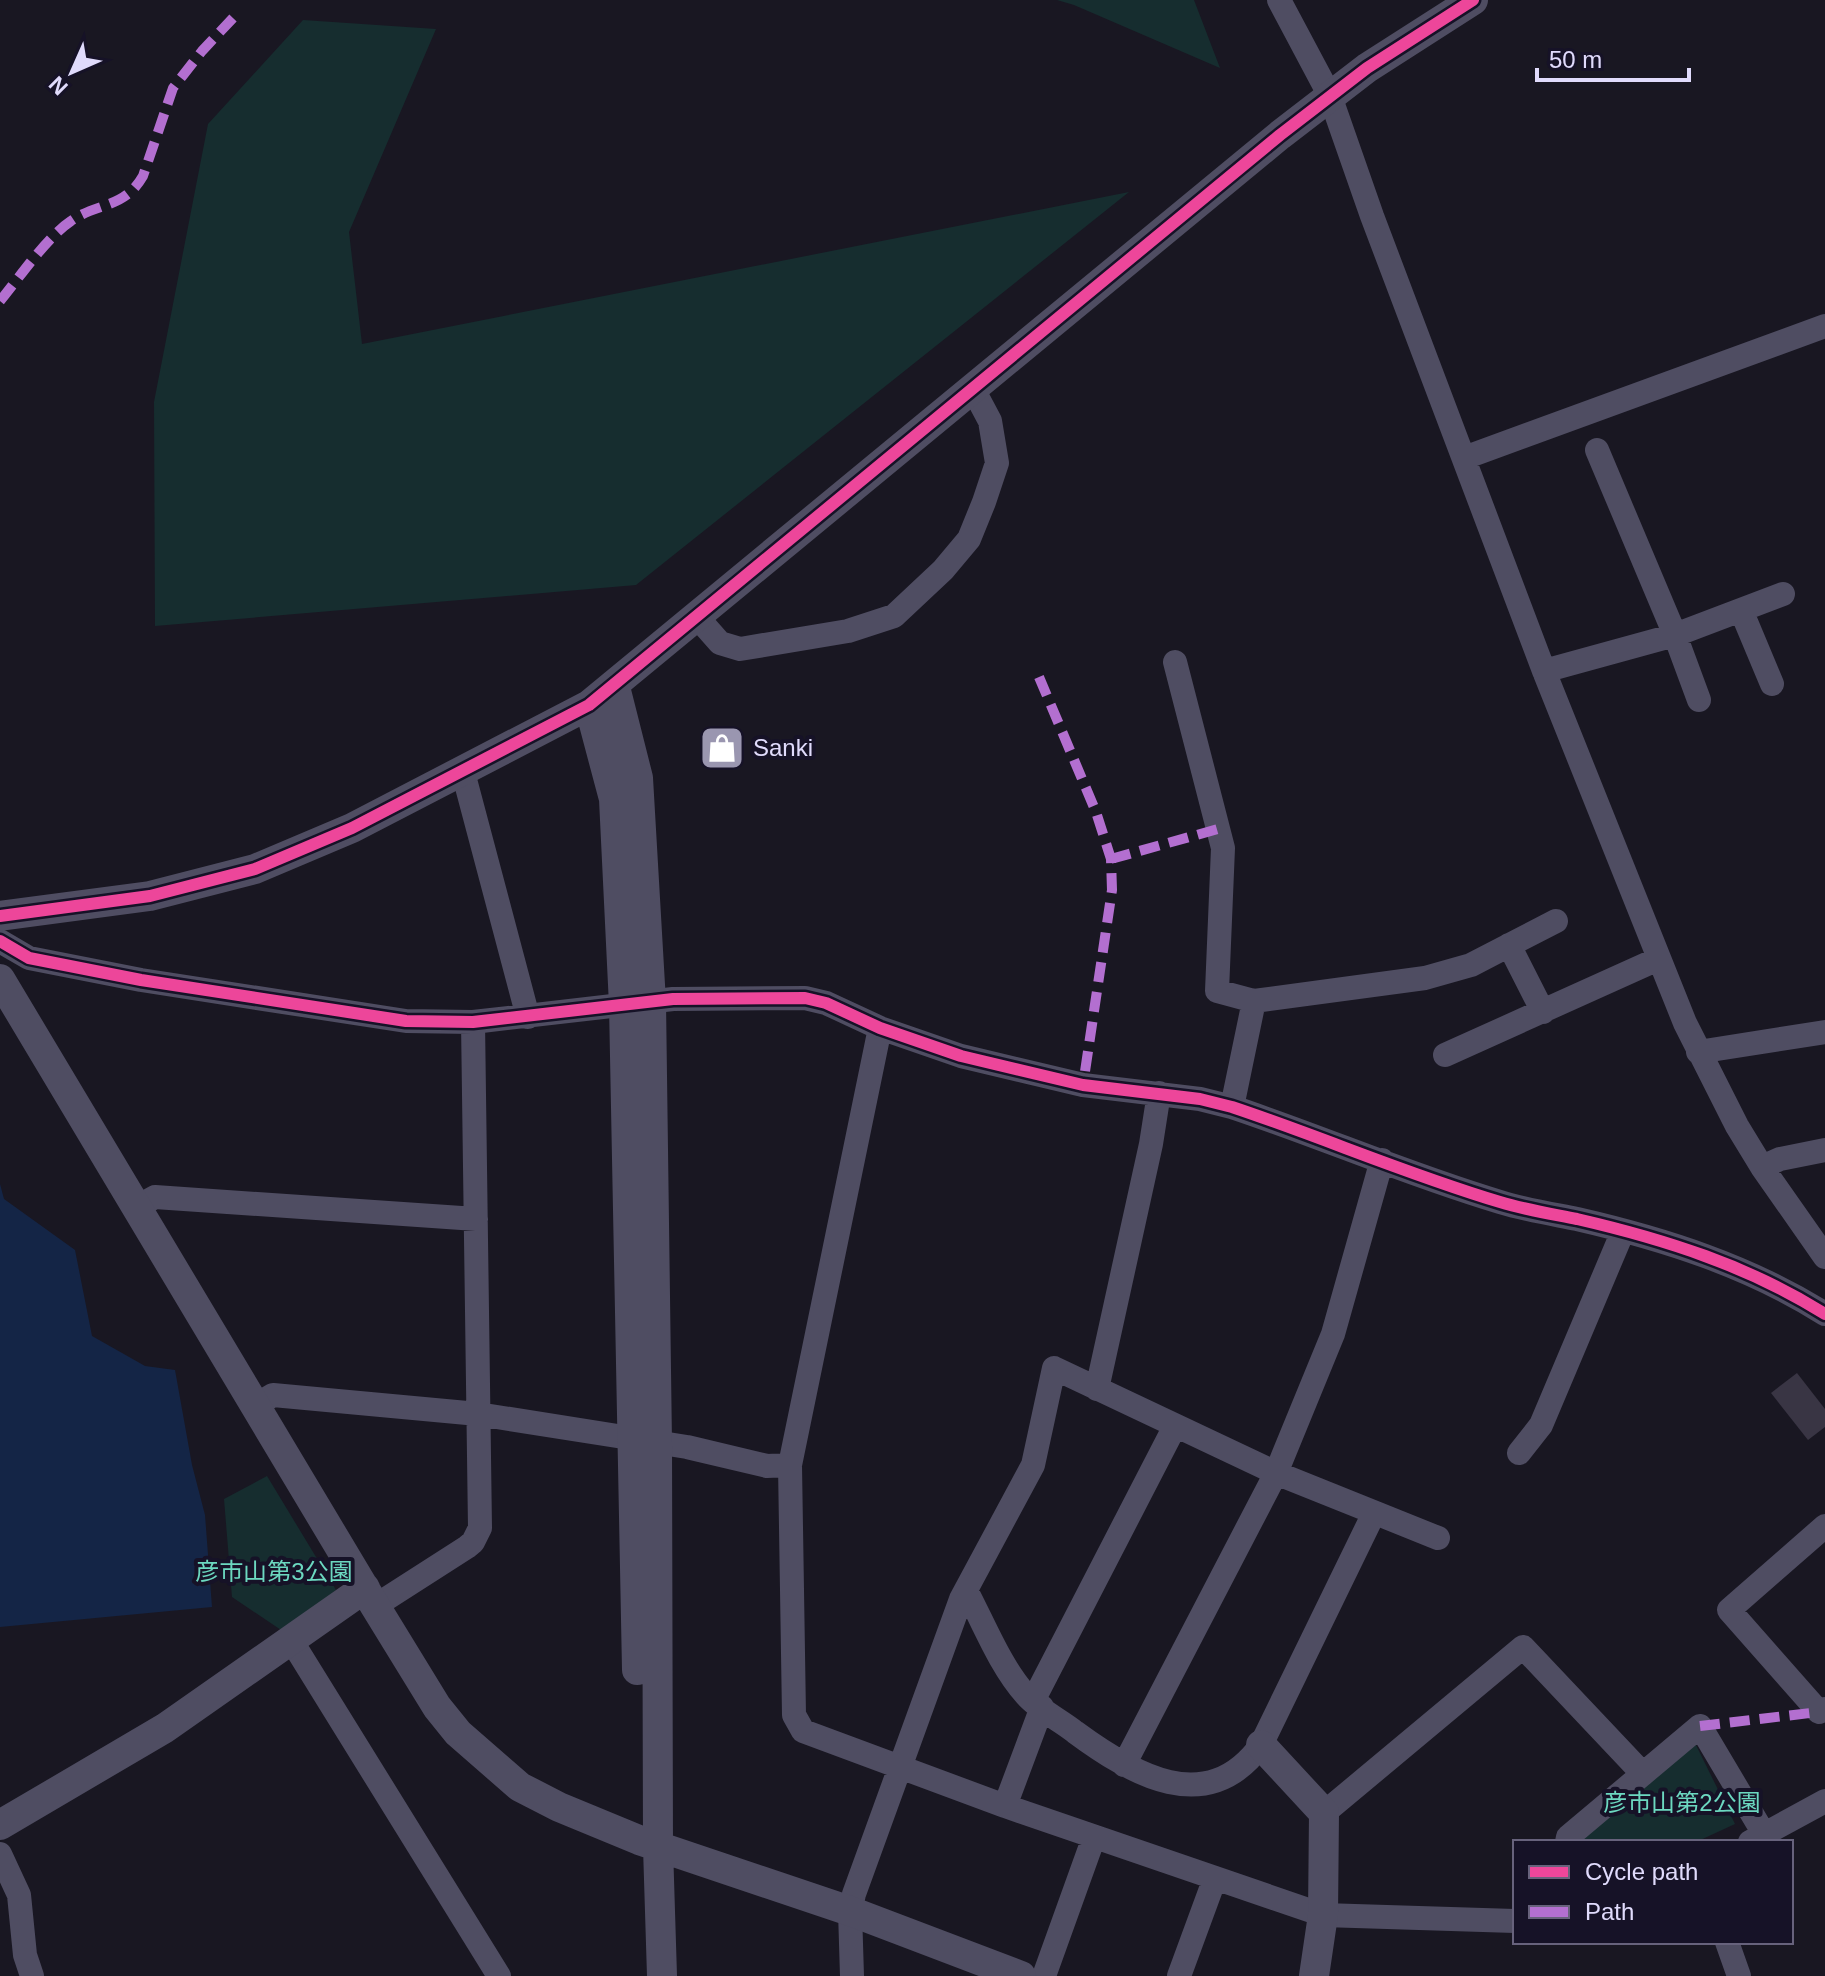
<svg xmlns="http://www.w3.org/2000/svg" width="1825" height="1976" font-family="Arial,'Noto Sans JP',sans-serif">
<style>
.green{fill:#162d2f}
.water{fill:#142546}
.building{fill:#393544}
.lines{fill:none;stroke-linecap:round;stroke-linejoin:round}
.minor{stroke:#4f4d62;stroke-width:24}
.tertiary{stroke:#4f4d62;stroke-width:30}
.quiet{stroke:#b36fd0;stroke-width:10;stroke-dasharray:20 10;stroke-linecap:butt}
.cycleway-casing{stroke:#161227;stroke-width:17}
.cycleway{stroke:#ed469a;stroke-width:12}
.labels{text-anchor:middle;stroke-width:8;stroke-linejoin:round;paint-order:stroke}
.poi-label{font-size:24px;fill:#e0dbfc;stroke:#161227;text-anchor:start}
.park-label{font-size:24px;fill:#6cd8c0;stroke:#161227}
</style>
<rect width="100%" height="100%" fill="#191722"/>
<path class="green" d="M1057 0H1194L1220 68 1074 5Z
M303 20 436 29 349 232 362 344 1129 192 636 585 155 626 154 402 208 124Z
M267 1476 336 1590 284 1632 232 1597 224 1499Z
M1695 1743 1735 1824 1696 1842H1578Z"/>
<path class="water" d="M0 1184 4 1199 75 1250 92 1336 145 1366 175 1370 192 1465 205 1515 212 1607 0 1627Z"/>
<path class="building" d="M1797 1373 1825 1409V1427L1808 1440 1771 1393Z"/>
<g class="lines">
<path class="minor" d="M1279 0 1330 96 1372 216 1544 671 1685 1023 1737 1126 1762 1167 1825 1257
M1597 450 1675 635 1699 700
M1464 458 1825 326
M1741 610 1772 684
M697 617 720 643 740 649 848 631 894 616 943 570 969 539 984 502 997 463 990 421 973 389
M1175 662 1223 848 1217 991 1254 1001 1425 978 1471 965 1556 921
M1544 671 1675 635 1783 594
M463 772 528 1017
M0 941 29 958 141 980 406 1021 473 1022 673 999 805 998 826 1003 880 1028 961 1056 1083 1085 1200 1099 1232 1107C1322 1137 1409 1175 1500 1202 1526 1210 1552 1214 1577 1219 1664 1239 1749 1266 1825 1314
M1509 945 1543 1012
M880 1028 790 1465 794 1715 803 1731 1005 1806 1323 1915 1515 1921
M1698 1052 1825 1032
M1445 1055 1658 959
M1232 1107 1254 1001
M1762 1167 1780 1159 1825 1150
M135 1208 155 1197 476 1219
M1097 1389 1151 1144 1159 1093
M254 1406 273 1395 478 1414 687 1447 767 1466 790 1465
M1519 1453 1541 1425 1623 1231
M1825 1526 1729 1610 1819 1712 1825 1709
M966 1590C984 1624 1000 1666 1026 1695 1039 1710 1060 1720 1075 1732 1132 1774 1207 1819 1261 1745L1374 1513
M375 1606 467 1547 473 1542 480 1528 473 1022
M291 1640 499 1976
M1033 1701 1175 1426
M1124 1765 1276 1473 1333 1334 1382 1160
M1005 1806 1042 1707
M1324 1813 1523 1647 1643 1774
M1567 1842 1568 1837 1700 1726 1764 1834
M1750 1842 1825 1801
M0 1854 19 1895 25 1955 32 1976
M1727 1942 1739 1976
M852 1976 850 1911 854 1894 961 1599 1033 1465 1054 1368 1276 1473 1438 1538
M1044 1976 1094 1837
M1179 1976 1215 1878"/>
<path class="tertiary" d="M615 687 638 778 651 1002 657 1443 658 1847 662 1976
M589 705 614 799 624 1005 637 1670
M0 916 150 896 255 869 352 828 589 705 1280 135 1367 68 1473 0
M0 979 375 1606 437 1707 458 1733 520 1787 559 1807 639 1840 850 1911 1021 1976
M1261 1745 1324 1813 1323 1915 1314 1976
M0 1825 165 1728 365 1588"/>
<path class="quiet" d="M0 301C19 278 47 237 71 221 98 202 124 209 143 176L173 88 202 51 233 18
M1039 677 1096 812 1111 859 1112 890 1083 1085
M1111 859 1218 829
M1700 1726 1819 1712"/>
<g class="cycleway-casing">
<path id="cycleway" d="M0 916 150 896 255 869 352 828 589 705 1280 135 1367 68 1473 0
M0 941 29 958 141 980 406 1021 473 1022 673 999 805 998 826 1003 880 1028 961 1056 1083 1085 1200 1099 1232 1107C1322 1137 1409 1175 1500 1202 1526 1210 1552 1214 1577 1219 1664 1239 1749 1266 1825 1314"/>
</g>
<use href="#cycleway" class="cycleway"/>
</g>
<defs>
<g id="shop-square" transform="scale(2.3)"><rect x="-9" y="-9" width="18" height="18" rx="4" fill="#9a96b0" stroke="#161227"/><path d="M-5-2.5h2.3a2.7 3.5 0 0 1 5.4 0H5L5.5 6h-11ZM-1.5-2.5h3a1.5 2.3 0 0 0-3 0Z" fill="#fff"/></g>
</defs>
<g fill-rule="evenodd">
<use href="#shop-square" x="722" y="748"/>
</g>
<g class="labels">
<g class="poi-label">
<text x="753" y="756">Sanki</text>
</g>
<g class="park-label">
<text x="274" y="1580">彦市山第3公園</text>
<text x="1682" y="1811">彦市山第2公園</text>
</g>
</g>
<rect x="1513" y="1840" width="280" height="104" fill="#161227" stroke="#67627c" stroke-width="2"/>
<rect x="1529" y="1866" width="40" height="12" fill="#ed469a" stroke="#67627c" stroke-width="2"/>
<text x="1585" y="1880" font-size="24" fill="#e0dbfc">Cycle path</text>
<rect x="1529" y="1906" width="40" height="12" fill="#b36fd0" stroke="#67627c" stroke-width="2"/>
<text x="1585" y="1920" font-size="24" fill="#e0dbfc">Path</text>
<g transform="translate(72 72) rotate(225)" stroke="#161227" stroke-width="6" paint-order="stroke">
<path d="M0-6L14 30L0 20L-14 30Z" fill="#e0dbfc"/>
<text y="-12" font-size="22" font-weight="bold" text-anchor="middle" fill="#e0dbfc">N</text>
</g>
<path d="M1537 68v12h152v-12" fill="none" stroke="#e0dbfc" stroke-width="4"/>
<text x="1549" y="68" font-size="24" fill="#e0dbfc" stroke="#161227" stroke-width="6" paint-order="stroke">50 m</text>
</svg>
